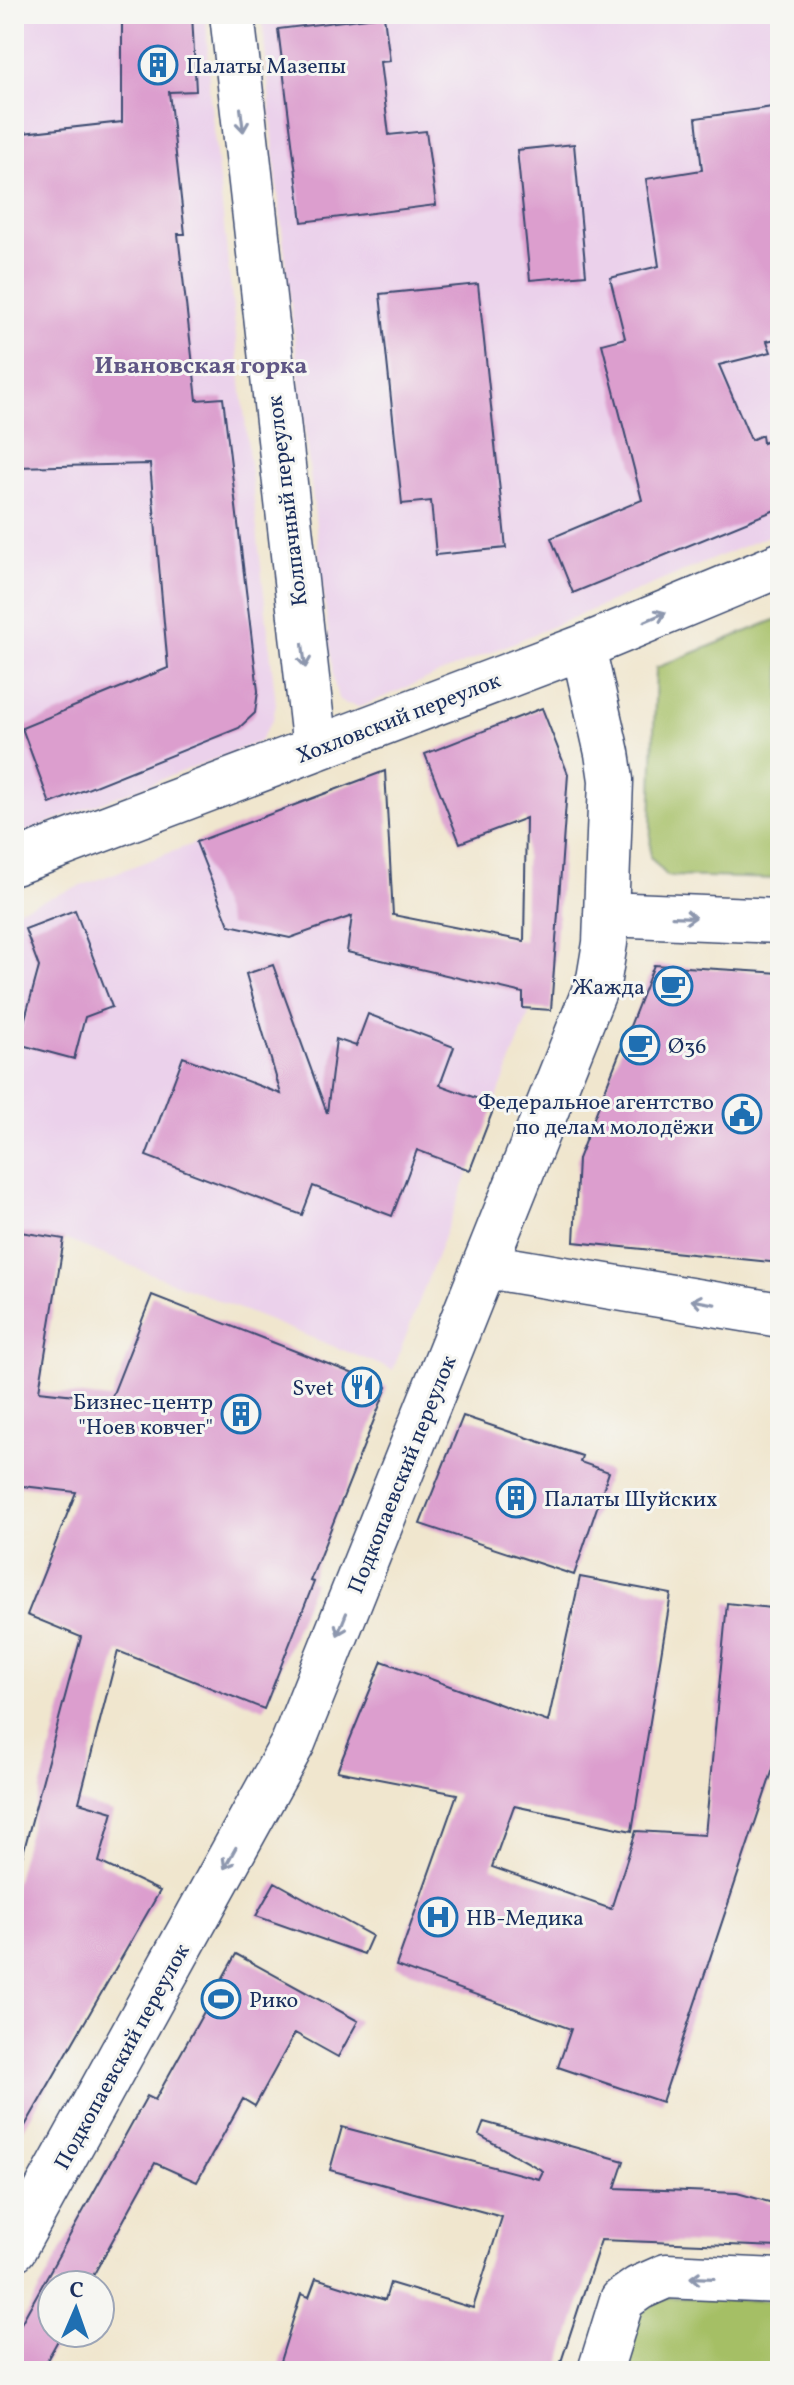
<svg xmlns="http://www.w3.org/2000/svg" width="794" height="2385" font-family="Vollkorn,serif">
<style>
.built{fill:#ebd1eb}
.green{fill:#a5bf65;stroke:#607762;stroke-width:2}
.building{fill:#dc9ece}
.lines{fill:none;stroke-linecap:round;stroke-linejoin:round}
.minor-casing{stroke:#3b4a6f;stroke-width:47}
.minor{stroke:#fff;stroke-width:44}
.oneway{stroke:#8d97ae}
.labels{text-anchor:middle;stroke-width:6;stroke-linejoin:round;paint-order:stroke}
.poi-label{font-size:22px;fill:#1b2f5e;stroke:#f6f6f2;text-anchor:start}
.street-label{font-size:22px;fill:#1b2f5e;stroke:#f6f6f2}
.neighbourhood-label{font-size:24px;font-weight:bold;fill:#5f5685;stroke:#f6f6f2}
</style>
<rect width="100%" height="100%" fill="#f6f6f2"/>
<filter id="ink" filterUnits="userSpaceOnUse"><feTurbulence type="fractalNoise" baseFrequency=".0125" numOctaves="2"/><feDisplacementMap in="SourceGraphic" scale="16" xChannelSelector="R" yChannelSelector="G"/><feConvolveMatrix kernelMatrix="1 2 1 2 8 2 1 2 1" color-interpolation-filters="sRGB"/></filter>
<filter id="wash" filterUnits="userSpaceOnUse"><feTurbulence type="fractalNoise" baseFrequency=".006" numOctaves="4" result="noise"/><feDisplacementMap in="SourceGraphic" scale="32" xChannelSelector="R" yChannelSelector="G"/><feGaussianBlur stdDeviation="1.8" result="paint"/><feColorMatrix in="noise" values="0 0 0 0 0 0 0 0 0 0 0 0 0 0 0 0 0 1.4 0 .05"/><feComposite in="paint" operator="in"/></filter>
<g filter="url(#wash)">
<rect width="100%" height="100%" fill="#f0e6ce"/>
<path class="built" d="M14 14H206L210 97 276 704 273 719 259 742 14 836Z
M262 14H780V531L360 707 343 703 338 698 334 683 277 185Z
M321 796 352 916 347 952 523 993 521 1001 529 1014 393 1370 64 1239 14 1231V911Z"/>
<path class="green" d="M780 618V879L667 876 650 857 656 668Z
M669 2297 780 2301V2371H615C627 2333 628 2311 669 2297Z"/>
<g id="blocks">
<path class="building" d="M122 14H192L196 91 169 92 185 234H178L197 400 223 398 258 691 255 713 239 728 50 804 22 728 168 668 150 464 14 467V134L122 122Z
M384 16 390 61 380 62 389 135 426 131 436 205 302 222 278 29Z
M780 106V338L767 341 771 352 719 365 751 440 762 435 763 443 780 436V508L573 593 551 538 642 500 602 344 625 338 610 278 659 266 646 179 702 170 696 118Z
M574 144 586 275 530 280 517 150Z
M478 284 506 548 436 555 431 501 402 504 380 294Z
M542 708 568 774 551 1010 523 1008V993L347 952 352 916 290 938 229 925 196 842 385 771 393 915 524 941 526 818 460 843 425 754Z
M75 910 112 1007 85 1017 74 1059 18 1044 39 967 25 929Z
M273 965 327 1113 336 1039 356 1046 368 1014 454 1047 440 1085 495 1105 470 1170 417 1150 392 1216 313 1186 302 1215 146 1156 183 1057 281 1094 246 974Z
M654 965 780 973V1263L574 1242 578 1159Z
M14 1231 64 1239 39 1391 111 1399 152 1295 387 1387 310 1581 314 1582 264 1709 118 1651 79 1802 113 1812 99 1862 160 1891 14 2145V1887L81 1637 27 1615 76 1492 14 1485Z
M463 1416 582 1456 580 1462 609 1472 574 1575 420 1524Z
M580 1577 671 1594 632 1831 514 1806 492 1867 611 1909 636 1831 705 1835 727 1603 780 1609V1748L662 2102 558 2067 571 2029 396 1966 457 1794 337 1771 382 1661 548 1722Z
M275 1882 372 1936 364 1954 256 1916Z
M236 1954 358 2021 338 2057 295 2033 255 2106 243 2099 197 2182 155 2163 88 2285H52V2333H62L41 2371H14V2336L147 2096 155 2100Z
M484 2122 624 2161 615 2188 737 2193 780 2205V2247L601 2240 558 2371H277L301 2294 309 2297 316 2278 385 2300 390 2283 473 2308 502 2217 330 2170 342 2127 539 2179 543 2171 479 2135Z"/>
</g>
</g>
<g filter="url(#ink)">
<use href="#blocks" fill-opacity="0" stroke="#3b4a6f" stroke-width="2"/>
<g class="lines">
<g class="minor-casing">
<path id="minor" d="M232 14 315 749
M14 863 583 647 780 565
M606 914 780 921
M486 1266 780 1315
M14 2249 293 1743 599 979 605 943 611 780 607 753 583 647
M600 2371 622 2300 639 2288 666 2276 780 2281"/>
</g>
<use href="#minor" class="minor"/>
</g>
<defs><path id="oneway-shaft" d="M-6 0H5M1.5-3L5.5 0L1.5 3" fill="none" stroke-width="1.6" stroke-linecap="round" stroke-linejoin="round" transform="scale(2)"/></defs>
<g class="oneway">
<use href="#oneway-shaft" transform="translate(242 120) rotate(83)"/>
<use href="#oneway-shaft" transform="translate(655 617) rotate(-23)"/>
<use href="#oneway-shaft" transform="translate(304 656) rotate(83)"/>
<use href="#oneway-shaft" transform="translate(684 917) rotate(2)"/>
<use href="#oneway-shaft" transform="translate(703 1302) rotate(-170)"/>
<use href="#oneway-shaft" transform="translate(342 1624) rotate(112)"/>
<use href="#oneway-shaft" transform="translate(230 1858) rotate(119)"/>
<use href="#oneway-shaft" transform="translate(702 2278) rotate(-178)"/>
</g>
</g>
<defs>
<g id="building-ring" transform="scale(2)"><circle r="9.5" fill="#f6f6f2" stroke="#1f6fb2" stroke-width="1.5"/><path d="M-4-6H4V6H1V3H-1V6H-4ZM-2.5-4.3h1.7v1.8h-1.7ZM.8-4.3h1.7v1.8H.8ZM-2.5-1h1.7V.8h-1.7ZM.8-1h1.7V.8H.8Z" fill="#1f6fb2"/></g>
<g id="cafe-ring" transform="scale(2)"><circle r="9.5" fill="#f6f6f2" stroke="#1f6fb2" stroke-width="1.5"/><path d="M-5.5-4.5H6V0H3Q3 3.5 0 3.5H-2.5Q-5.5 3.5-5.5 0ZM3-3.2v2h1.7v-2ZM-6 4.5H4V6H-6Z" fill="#1f6fb2"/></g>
<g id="civic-ring" transform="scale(2)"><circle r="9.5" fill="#f6f6f2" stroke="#1f6fb2" stroke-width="1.5"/><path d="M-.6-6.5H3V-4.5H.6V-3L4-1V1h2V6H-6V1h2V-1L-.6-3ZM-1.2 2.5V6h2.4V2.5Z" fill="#1f6fb2"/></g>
<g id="restaurant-ring" transform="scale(2)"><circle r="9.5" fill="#f6f6f2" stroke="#1f6fb2" stroke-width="1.5"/><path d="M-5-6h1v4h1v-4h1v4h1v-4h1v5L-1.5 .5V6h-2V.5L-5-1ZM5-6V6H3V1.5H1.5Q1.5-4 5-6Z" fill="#1f6fb2"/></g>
<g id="hospital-ring" transform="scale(2)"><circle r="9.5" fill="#f6f6f2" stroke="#1f6fb2" stroke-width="1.5"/><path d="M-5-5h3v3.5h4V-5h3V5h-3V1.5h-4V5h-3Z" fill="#1f6fb2"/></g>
<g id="stadium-ring" transform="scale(2)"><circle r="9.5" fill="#f6f6f2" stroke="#1f6fb2" stroke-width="1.5"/><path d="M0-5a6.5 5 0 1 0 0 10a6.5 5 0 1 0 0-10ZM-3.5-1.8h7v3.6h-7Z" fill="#1f6fb2"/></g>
</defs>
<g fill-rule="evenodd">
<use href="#building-ring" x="158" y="65"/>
<use href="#cafe-ring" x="673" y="986"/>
<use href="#cafe-ring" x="640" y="1045"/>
<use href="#civic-ring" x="742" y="1114"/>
<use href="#restaurant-ring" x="362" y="1387"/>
<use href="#building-ring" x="241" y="1414"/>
<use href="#building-ring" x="516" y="1498"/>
<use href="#hospital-ring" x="438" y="1917"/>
<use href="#stadium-ring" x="221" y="1999"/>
</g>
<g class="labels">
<g class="poi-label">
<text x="186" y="73">Палаты Мазепы</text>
<text x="645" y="994" text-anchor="end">Жажда</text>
<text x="668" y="1053">Ø36</text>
<text x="714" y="1109" text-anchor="end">Федеральное агентство<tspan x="714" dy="25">по делам молодёжи</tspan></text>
<text x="334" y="1395" text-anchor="end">Svet</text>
<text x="213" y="1409" text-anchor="end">Бизнес-центр<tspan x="213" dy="25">"Ноев ковчег"</tspan></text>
<text x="544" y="1506">Палаты Шуйских</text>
<text x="466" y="1925">НВ-Медика</text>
<text x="249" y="2007">Рико</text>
</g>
<g class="street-label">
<text transform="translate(286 501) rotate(-97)" y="8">Колпачный переулок</text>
<text transform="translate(398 717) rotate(-21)" y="8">Хохловский переулок</text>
<text transform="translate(401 1474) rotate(-68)" y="8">Подкопаевский переулок</text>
<text transform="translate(121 2056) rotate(-61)" y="8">Подкопаевский переулок</text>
</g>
<g class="neighbourhood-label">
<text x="201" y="373">Ивановская горка</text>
</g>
</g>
<rect width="794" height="2385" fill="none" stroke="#f6f6f2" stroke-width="48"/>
<g transform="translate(76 2309) rotate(2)"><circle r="38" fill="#f6f6f2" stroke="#9ea6b7" stroke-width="2"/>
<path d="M0-6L14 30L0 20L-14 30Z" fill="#1f6fb2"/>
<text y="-12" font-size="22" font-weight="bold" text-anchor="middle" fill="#1b2f5e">С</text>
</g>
</svg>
